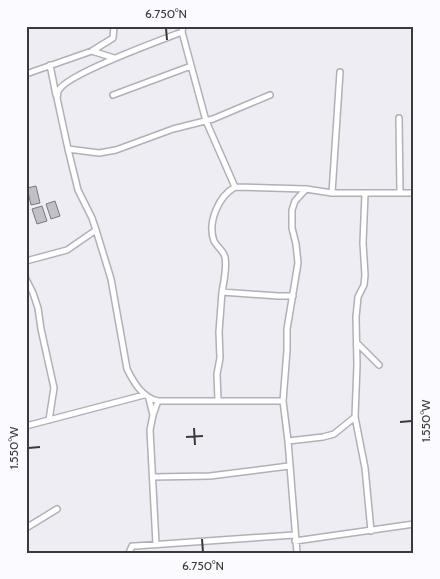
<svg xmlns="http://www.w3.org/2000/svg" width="440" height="579" font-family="Cabin,sans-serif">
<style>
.building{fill:#c0c0c6;stroke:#78787d}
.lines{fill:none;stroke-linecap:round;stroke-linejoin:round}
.street-casing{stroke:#b1b0b6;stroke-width:8}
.street{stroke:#fff;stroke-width:5}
.ticks{fill:none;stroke:#3a3a3c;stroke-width:2}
.neatline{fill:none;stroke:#3a3a3c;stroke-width:2}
.ticks-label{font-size:12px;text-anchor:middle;fill:#3a3a3c}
</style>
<rect width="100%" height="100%" fill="#eeedf4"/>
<path class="building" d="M36 186 40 203 31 205 27 188Z
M55 201 60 216 51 219 46 204Z
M42 206 47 221 37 224 32 209Z"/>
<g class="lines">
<g class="street-casing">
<path id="street" d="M182 32 206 121 235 187
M92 51 114 58
M50 65 56 95
M26 74 92 51 113 38 114 26
M113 95 191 66
M399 118 400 192
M68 149 57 98C58 95 57 92 59 90 67 74 161 40 182 32L183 26
M332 193 340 72
M365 194 363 243 365 275 364 285 358 297 356 317 357 365 355 417 365 468 371 531
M96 230 92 218 78 190 68 149 99 153 116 150 173 129 213 119 270 95
M26 261 67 250 96 230 111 279 127 369C134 383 142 397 158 401L153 415 150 430 156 544
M26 279 33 293 38 308 41 329 54 388 49 420
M222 292C224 281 227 268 225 257 223 250 217 247 214 241 207 222 219 196 235 187L306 189 332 193H414
M357 343 379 365
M149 399 153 415
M218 400 217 374 220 358 219 332 222 292 278 296H293
M158 401H283
M26 426 144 395
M288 441 323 437 334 434 355 417
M153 477 210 476 289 466
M26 528 57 509
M295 541 414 524
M129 553 132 546H135L294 535
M297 553 288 441 283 401 287 350V329L298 263 296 244 292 228V210L295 201 306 189"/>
</g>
<use href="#street" class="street"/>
</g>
<path class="ticks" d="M166 28 167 40M400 422 412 421M194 428 195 445M186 437 203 436M28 448 40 447M202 539 203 552"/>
<rect width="440" height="579" fill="none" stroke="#fbfbff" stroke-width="55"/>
<rect x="28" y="28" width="384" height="524" class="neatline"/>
<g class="ticks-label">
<text x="166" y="18">6.750°N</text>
<text transform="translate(426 421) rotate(-90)" y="4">1.550°W</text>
<text transform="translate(14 448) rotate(-90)" y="4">1.550°W</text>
<text x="203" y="570">6.750°N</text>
</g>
</svg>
